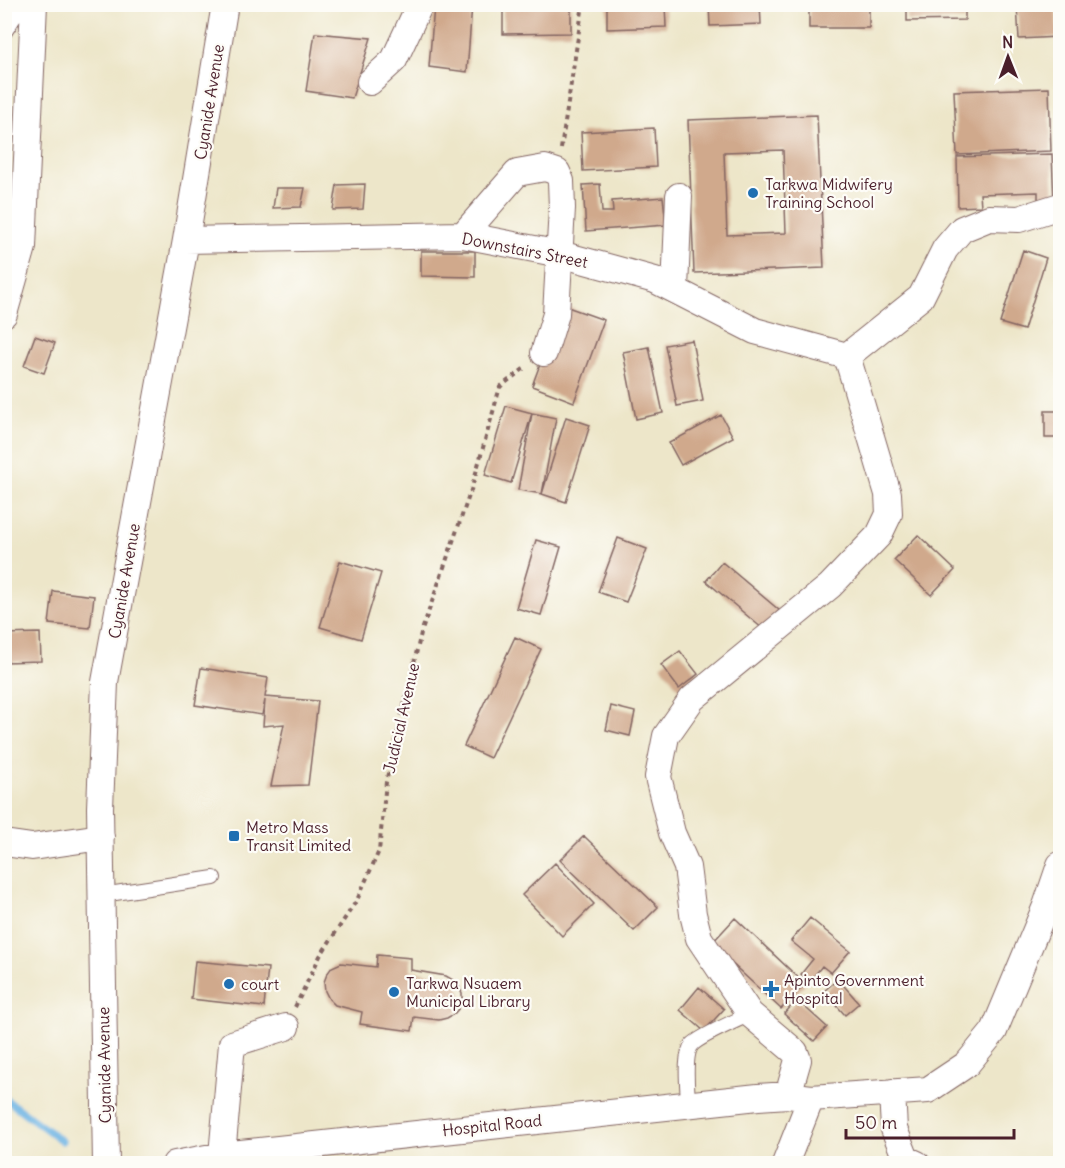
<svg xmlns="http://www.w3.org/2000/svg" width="1065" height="1168" font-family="Delius,sans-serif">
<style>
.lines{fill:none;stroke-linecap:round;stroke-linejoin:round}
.stream{stroke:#6cb3e3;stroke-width:7}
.building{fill:#d0a98c;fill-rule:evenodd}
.service-casing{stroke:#836562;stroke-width:16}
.minor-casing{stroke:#836562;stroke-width:28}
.path{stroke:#836562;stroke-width:4;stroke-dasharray:4.5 4.5;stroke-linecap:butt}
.service{stroke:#fff;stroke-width:14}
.minor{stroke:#fff;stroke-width:26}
.poi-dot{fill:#1f6fb2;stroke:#fdfcf7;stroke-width:2}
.labels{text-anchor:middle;stroke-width:4.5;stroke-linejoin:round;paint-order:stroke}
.street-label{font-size:16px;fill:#4a1f2b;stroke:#fdfcf7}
.poi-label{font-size:16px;fill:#4a1f2b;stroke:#fdfcf7;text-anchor:start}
</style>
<rect width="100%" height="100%" fill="#fdfcf7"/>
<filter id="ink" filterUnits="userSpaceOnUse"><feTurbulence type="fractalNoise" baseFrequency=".0167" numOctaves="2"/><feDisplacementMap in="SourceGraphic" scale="12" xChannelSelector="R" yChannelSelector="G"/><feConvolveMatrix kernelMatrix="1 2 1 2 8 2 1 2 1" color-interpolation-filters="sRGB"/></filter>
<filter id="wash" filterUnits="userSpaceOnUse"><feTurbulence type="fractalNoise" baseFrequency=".008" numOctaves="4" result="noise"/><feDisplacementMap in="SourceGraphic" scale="24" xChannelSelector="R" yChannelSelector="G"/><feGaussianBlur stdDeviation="1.35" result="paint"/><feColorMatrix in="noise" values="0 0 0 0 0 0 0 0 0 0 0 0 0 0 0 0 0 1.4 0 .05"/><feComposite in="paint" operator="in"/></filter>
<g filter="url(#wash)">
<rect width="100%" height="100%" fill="#ede6c9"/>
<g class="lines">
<path class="stream" d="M4 1098 62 1141"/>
</g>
<g id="blocks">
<path class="building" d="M503 4H571V33L503 34Z
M607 4H665L666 27 607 29Z
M709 4H760L761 24 710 26Z
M809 4H869V28H809Z
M907 4H965V20L907 21Z
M472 5 467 72 429 67 434 6Z
M1017 5H1056L1058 37 1019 39Z
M315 33 371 38 352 98 306 91Z
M1049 88 1051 151 957 155 954 91Z
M817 115 824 268 694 273 688 120ZM783 150 786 233 727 235 724 152Z
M654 128 656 167 583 171 581 132Z
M1052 154 1054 204H1038V192L980 194 981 206 958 207 957 157Z
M365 184 363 209 333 210 337 185Z
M600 184 602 212H613L612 201 663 197 666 225 586 231 583 185Z
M276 188H305L301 207 273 208Z
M1023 250 1046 258 1024 330 1000 323Z
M421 251H475V277L421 276Z
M562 305 604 320 574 402 532 386Z
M1060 312V326L1056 325Z
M35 336 55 343 44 373 24 366Z
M692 340 703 401 677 406 665 345Z
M649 347 663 413 636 419 623 352Z
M506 406 532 413 556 418 542 494 566 417 590 425 566 502 542 494 518 490 532 413 511 483 485 475Z
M1045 411H1060V438H1045Z
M721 415 733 437 681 465 669 443Z
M918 535 955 570 931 595 894 560Z
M618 538 647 549 626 602 598 592Z
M536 540 561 547 541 615 516 608Z
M340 561 381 573 361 639 320 627Z
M722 562 779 610 763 629 706 581Z
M53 591 94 596 90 628 49 624Z
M40 633 41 661 4 662V634Z
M515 637 541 649 490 758 464 746Z
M680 651 698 674 679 689 661 665Z
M201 668 268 678 265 697 318 701 308 785 271 786 284 724 263 726 265 700 262 715 195 705Z
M611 706 635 712 630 736 606 730Z
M584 836 658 907 634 931 560 860Z
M555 863 594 904 562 936 522 895Z
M735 918 805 984 781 1009 711 944Z
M810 918 850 951 831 973 822 966 810 981 801 974 813 959 791 941Z
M377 955 411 958V970L446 976 453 980 459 986 462 993V1001L459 1008 454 1014 447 1018 439 1020 414 1017 412 1031 360 1024 362 1012 335 1005 329 999 325 991 324 982 327 974 332 967 341 963 376 967Z
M195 961 268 968 264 1007 191 999Z
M838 979 859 1003 845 1015 824 991Z
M699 987 724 1009 704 1031 680 1010Z
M797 1000 827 1027 814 1041 784 1014Z"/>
</g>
</g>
<g filter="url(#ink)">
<use href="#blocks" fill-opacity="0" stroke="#836562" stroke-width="1.5"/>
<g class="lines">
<g class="service-casing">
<path id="service" d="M4 33 23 4
M102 895 214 878
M688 1104C688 1090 683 1056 692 1045 700 1036 738 1020 750 1014"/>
</g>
<g class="minor-casing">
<path id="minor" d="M370 82 394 60 420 4
M463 235 517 173 545 168 557 172 561 181 562 208 556 314 544 353
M186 240 463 235 560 254 655 280 755 331 847 356
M675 289 679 196
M4 314 23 247 34 4
M847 356 921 297 945 249 962 229 989 218 1019 219 1060 206
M4 843 32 847 101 837
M892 1092 894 1129 906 1159 917 1164
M788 1095 798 1060 795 1052 750 1014 699 938 693 914 687 867 672 833 658 777 666 736 692 699 830 586 879 535 889 514 888 494 847 356
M222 1155 232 1044 286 1027
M106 1164 100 808 105 682 186 240 225 4
M175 1164 222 1155 758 1097 788 1095 811 1098 928 1090 967 1064 994 1031 1046 906 1060 865
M785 1164 811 1098"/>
</g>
<path class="path" d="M561 149 583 4
M295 1007 320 956 357 900 379 851 386 782 421 633 472 487 500 387 526 367"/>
<use href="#service" class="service"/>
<use href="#minor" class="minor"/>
</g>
</g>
<g class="poi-dot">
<circle cx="753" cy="193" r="6"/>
<rect x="228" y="830" width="12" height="12" rx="3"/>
<circle cx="229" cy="984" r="6"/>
<path d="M768 980h6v6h6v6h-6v6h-6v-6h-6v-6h6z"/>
<circle cx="394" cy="992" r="6"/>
</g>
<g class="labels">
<g class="street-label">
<text transform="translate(209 102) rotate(-81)" y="6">Cyanide Avenue</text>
<text transform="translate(525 250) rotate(11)" y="6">Downstairs Street</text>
<text transform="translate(124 581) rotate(-80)" y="6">Cyanide Avenue</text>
<text transform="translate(401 718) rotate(-77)" y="6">Judicial Avenue</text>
<text transform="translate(104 1065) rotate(-91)" y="6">Cyanide Avenue</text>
<text transform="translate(492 1125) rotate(-6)" y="6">Hospital Road</text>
</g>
<g class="poi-label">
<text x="765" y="190">Tarkwa Midwifery<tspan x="765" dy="18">Training School</tspan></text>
<text x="246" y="833">Metro Mass<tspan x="246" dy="18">Transit Limited</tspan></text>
<text x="784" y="986">Apinto Government<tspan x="784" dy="18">Hospital</tspan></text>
<text x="406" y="989">Tarkwa Nsuaem<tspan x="406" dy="18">Municipal Library</tspan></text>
<text x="241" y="990">court</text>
</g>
</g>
<rect width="1065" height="1168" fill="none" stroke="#fdfcf7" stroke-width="24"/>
<g transform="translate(1008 57) rotate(359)" stroke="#fdfcf7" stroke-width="4.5" paint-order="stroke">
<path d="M0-4.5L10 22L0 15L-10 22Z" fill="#4a1f2b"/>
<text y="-9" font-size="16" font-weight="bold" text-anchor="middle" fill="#4a1f2b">N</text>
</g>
<path d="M846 1129v9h168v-9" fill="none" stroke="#4a1f2b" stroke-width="3"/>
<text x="855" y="1129" font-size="18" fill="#4a1f2b" stroke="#fdfcf7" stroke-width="4.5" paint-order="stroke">50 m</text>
</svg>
